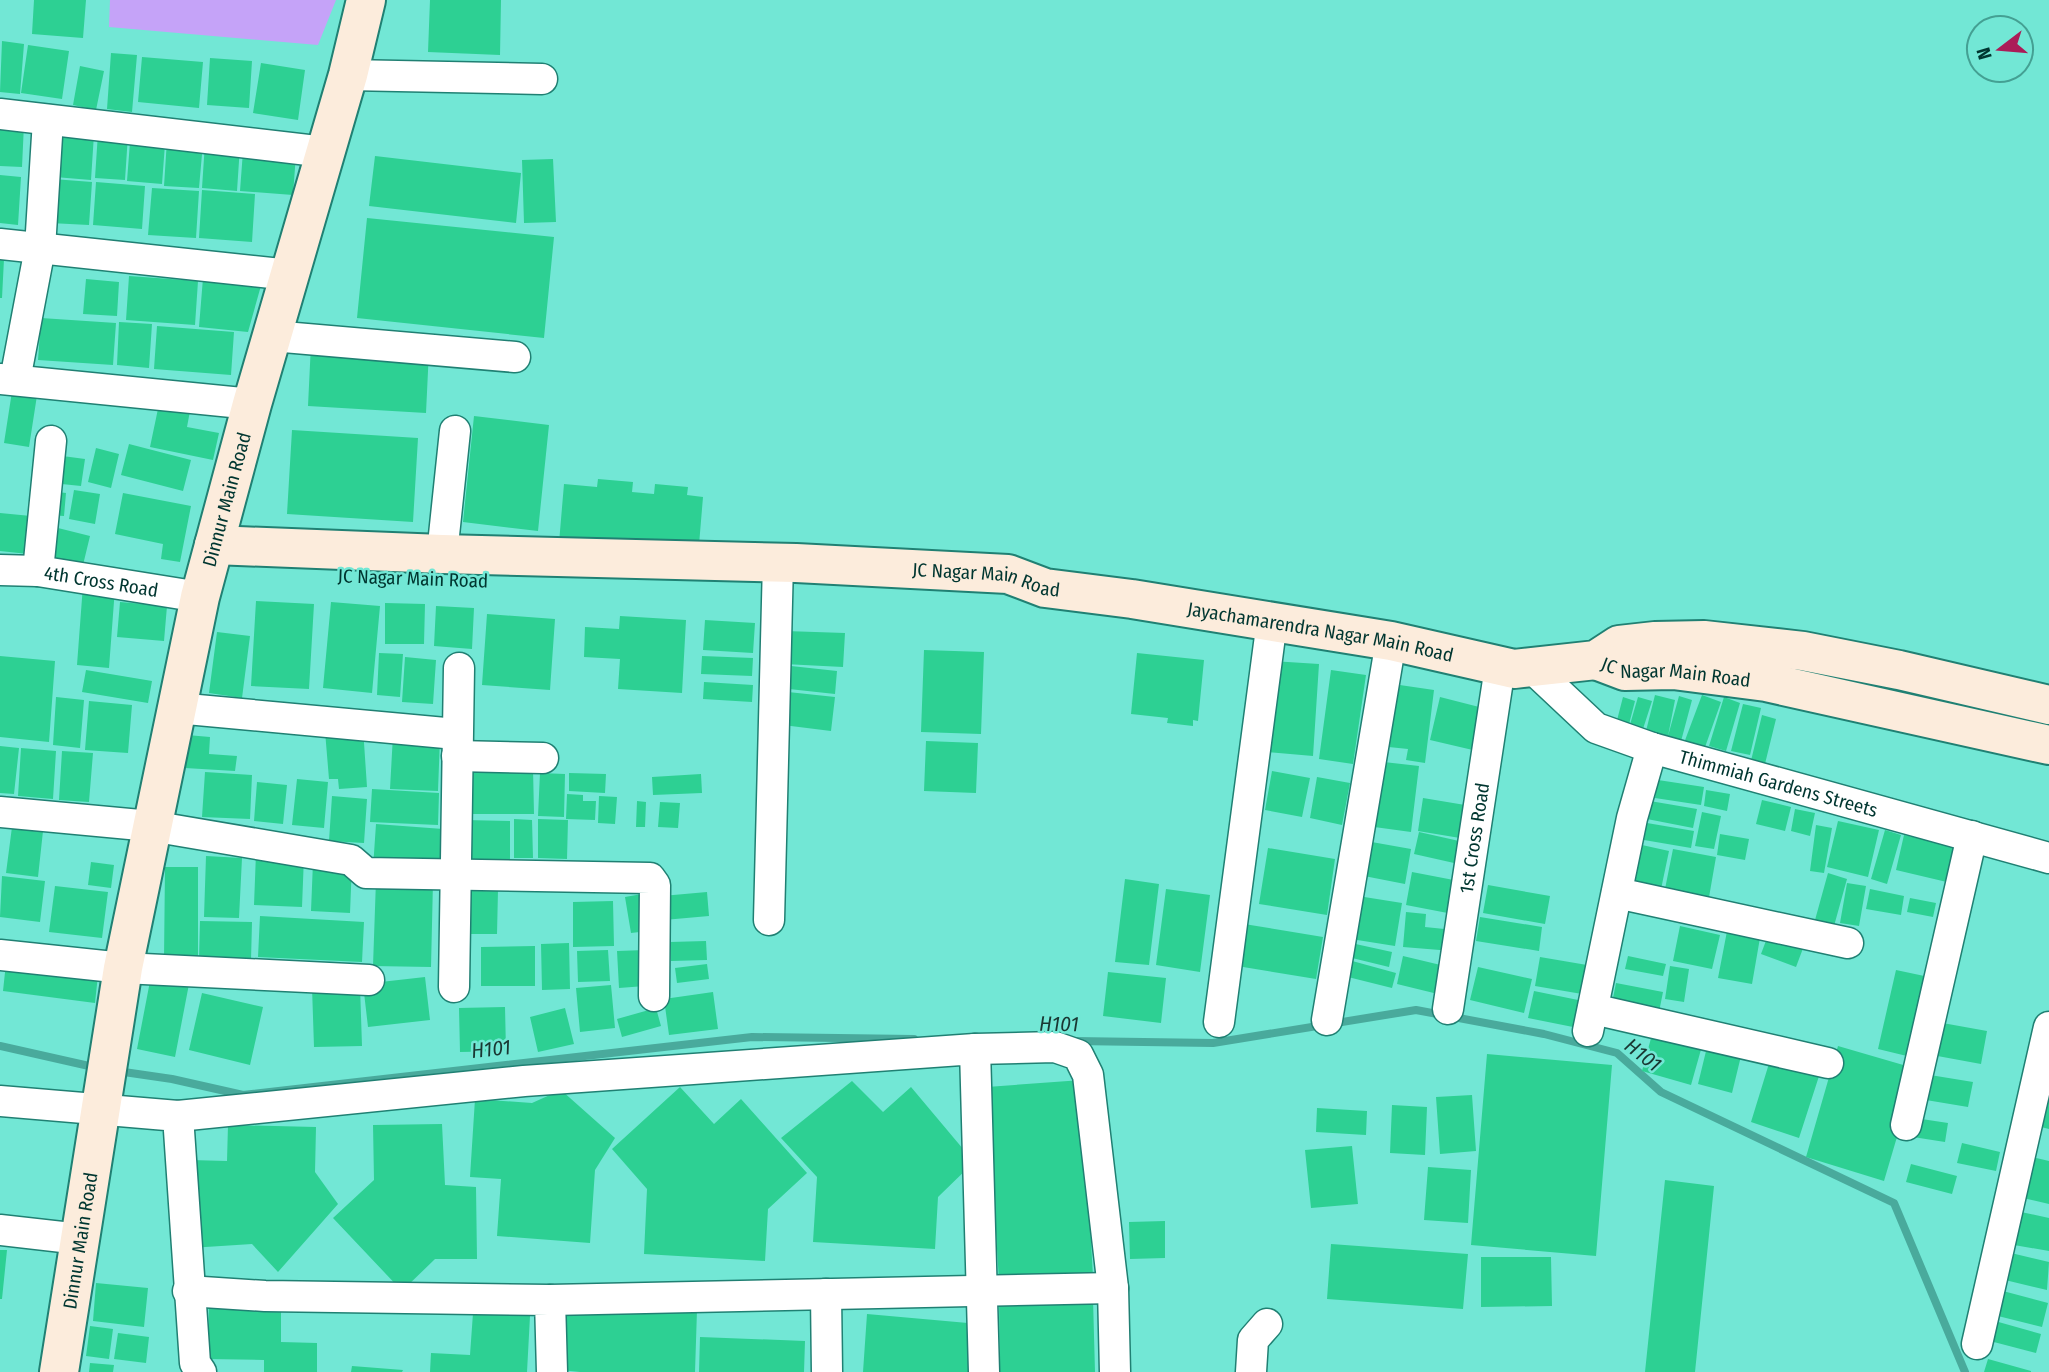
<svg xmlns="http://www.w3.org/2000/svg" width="2049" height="1372" font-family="'Fira Sans Condensed',sans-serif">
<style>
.green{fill:#c5a3f8}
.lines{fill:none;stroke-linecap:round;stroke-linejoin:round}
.stream{stroke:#49aa9c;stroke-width:8}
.building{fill:#2dd093}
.minor-casing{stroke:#208073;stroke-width:33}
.secondary-casing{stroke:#208073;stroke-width:42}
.minor{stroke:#fff;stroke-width:30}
.secondary{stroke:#fcecdc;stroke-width:38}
.labels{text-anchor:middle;stroke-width:5;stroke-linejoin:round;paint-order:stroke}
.street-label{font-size:19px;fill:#003630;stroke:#72e7d5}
.water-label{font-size:21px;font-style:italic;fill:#193732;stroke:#72e7d5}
</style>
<rect width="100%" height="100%" fill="#72e7d5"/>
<path class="green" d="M110 0H336L318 45 109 27Z"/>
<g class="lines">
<path class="stream" d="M1074 1041 1213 1043 1416 1010 1544 1034 1617 1053 1661 1092 1894 1203 1965 1372
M0 1046 98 1068
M117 1071 172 1079 243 1095 752 1037 914 1039"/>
</g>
<path class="building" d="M34 0H86L83 38 32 34Z
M430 0H501L500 55 428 52Z
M2 41 24 44 20 94 0 92Z
M28 45 69 51 62 99 21 93Z
M111 53 137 55 132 112 107 109Z
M142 57 203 62 199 108 138 102Z
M210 58 252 61 249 108 207 105Z
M261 63 305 70 298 120 253 113Z
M80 66 104 71 96 110 73 105Z
M0 124H24L22 167 0 166Z
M59 131 94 134 91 180 55 177Z
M98 133 128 135 125 180 95 178Z
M167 140 203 143 199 188 164 186Z
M130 142 165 144 162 184 127 181Z
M205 143 240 146 237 191 202 188Z
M243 151 296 154 293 195 240 191Z
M375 156 521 173 516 223 369 206Z
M553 159 556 222 524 223 522 160Z
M0 175 21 177 18 225 0 223Z
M53 179 92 182 89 225 50 223Z
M96 182 145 186 142 229 93 225Z
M152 188 199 191 196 238 148 235Z
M202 190 255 194 252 242 199 238Z
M367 218 554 237 544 338 357 318Z
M0 259H4L2 298H0Z
M129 276 198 281 195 325 126 320Z
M203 278 262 282 248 332 199 327Z
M86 279 119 282 117 316 83 314Z
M41 318 116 323 113 365 38 360Z
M119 322 152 324 149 368 117 365Z
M157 326 234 332 231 375 154 369Z
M311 344 429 350 426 413 308 406Z
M13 385 38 389 29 447 4 443Z
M159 404 190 411 187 427 219 433 213 460 150 447Z
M474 416 549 425 538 531 463 522Z
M292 430 418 438 413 522 287 514Z
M129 444 191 460 183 491 121 475Z
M96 448 119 454 111 488 88 482Z
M55 455 85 459 81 486 52 483Z
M598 479 633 482 632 492 654 494 655 484 688 487 687 495 703 497 698 557 559 543 564 484 597 487Z
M74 490 100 494 95 524 69 519Z
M50 491 66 493 64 516 48 515Z
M123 493 191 506 180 562 161 559 163 544 115 534Z
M0 513 31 516 28 554 0 551Z
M54 527 90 536 83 565 47 556Z
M83 585 115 588 109 668 77 665Z
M256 601 314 604 309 689 251 686Z
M120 602 167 606 164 641 117 637Z
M331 602 380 606 372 693 323 688Z
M385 603 425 604 424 644H385Z
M436 606 474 608 472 649 434 646Z
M487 614 555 619 550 690 482 685Z
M620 616 686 620 682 693 618 689 620 659 584 657 585 627 619 629Z
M705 620 755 623 753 653 703 650Z
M785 631 845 633 843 667 784 664Z
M217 632 250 636 242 698 209 693Z
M924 650 984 652 981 734 921 732Z
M379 653 403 654 400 697 377 695Z
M1137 653 1204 660 1198 721 1193 720V726L1167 723 1168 718 1131 714Z
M0 656 55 661 49 742 0 737Z
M702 656 753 658 752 676 701 674Z
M405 657 436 660 433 704 402 702Z
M1272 661 1319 664 1313 756 1266 752Z
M791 666 837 671 835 694 789 689Z
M86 670 152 681 148 703 82 692Z
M1331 670 1366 675 1353 764 1319 759Z
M704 682 753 685 752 702 703 699Z
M1386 683 1434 690 1425 763 1406 760 1408 749 1379 746Z
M788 692 835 697 831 731 783 725Z
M1655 695 1675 700 1668 736 1679 696 1692 700 1680 745 1645 735Z
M1702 695 1721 702 1704 750 1684 743Z
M56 697 84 700 80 748 53 745Z
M1440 697 1487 709 1477 751 1430 740Z
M1623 697 1635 701 1627 732 1615 728Z
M1638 697 1652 701 1642 732 1629 728Z
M1724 697 1740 703 1726 751 1709 746Z
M89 701 132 705 128 753 85 750Z
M1743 704 1761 708 1750 755 1731 751Z
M1762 715 1776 719 1763 772 1749 769Z
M363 728 367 787 339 789 338 779H329L325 731Z
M187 735 210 737 209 754 237 756 235 771 185 768Z
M393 735 440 738 438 791 390 789Z
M926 741 978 743 976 793 924 791Z
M0 746 19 748 14 794 0 793Z
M21 748 56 751 53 799 18 796Z
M62 751 93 753 89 802 59 800Z
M1375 761 1419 766 1411 832 1367 826Z
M471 768H533L534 814H471Z
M1272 771 1310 778 1302 817 1265 810Z
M205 772 252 775 250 819 202 817Z
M540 773 565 774 564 817 538 816Z
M569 773 606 774 605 793 569 791Z
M701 774 702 793 653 795 652 777Z
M1317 777 1350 783 1342 825 1310 818Z
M297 779 328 782 324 828 292 825Z
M1658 780 1704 787 1701 805 1655 798Z
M257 782 287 785 283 824 254 821Z
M372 789 439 793 438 825 370 822Z
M1706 790 1730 794 1727 811 1704 806Z
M567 794 583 795V801H596L595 820 566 819Z
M332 796 367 799 364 843 329 841Z
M599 796 617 797 615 824 598 823Z
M1423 798 1471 806 1466 839 1418 831Z
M1762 800 1791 807 1785 831 1756 824Z
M637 801 646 802 645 827H636Z
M1650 801 1697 809 1693 828 1647 819Z
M660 802 680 803 678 828 658 827Z
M1795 809 1815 813 1810 836 1791 831Z
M1702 812 1721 816 1714 849 1695 846Z
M514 819 532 820 533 858H514Z
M538 819 568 820 567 859 538 858Z
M464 820 510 821V861L464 860Z
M1838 821 1879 830 1868 877 1827 867Z
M1647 823 1694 831 1691 848 1644 840Z
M376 824 443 829 441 872 373 868Z
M1816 825 1832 828 1824 873 1810 871Z
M12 827 43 831 38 877 6 873Z
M1885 830 1901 835 1887 884 1871 879Z
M1419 832 1468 843 1463 865 1414 854Z
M1720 834 1749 839 1745 860 1717 855Z
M1904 835 1958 847 1951 883 1896 870Z
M1366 841 1411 849 1405 884 1359 875Z
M1642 845 1669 851 1660 894 1634 889Z
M1268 848 1335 859 1327 915 1259 904Z
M1673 849 1716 857 1708 903 1664 894Z
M256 853 304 856 302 907 254 905Z
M206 856 242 858 239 918 204 917Z
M91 862 114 865 111 888 88 885Z
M313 862 352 863 350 913 311 911Z
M165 867H198V959H164Z
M1412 872 1464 882 1458 915 1406 905Z
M1828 873 1847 879 1834 926 1815 920Z
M2 876 45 881 40 922 0 917Z
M1125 879 1159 884 1149 965 1115 962Z
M376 880 433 881 431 967 373 966Z
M1847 883 1866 886 1859 926 1840 923Z
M1488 885 1550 896 1545 924 1483 913Z
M55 886 108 892 102 938 49 932Z
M1166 889 1210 895 1200 972 1156 965Z
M1870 889 1904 896 1901 915 1866 909Z
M469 890H498L497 934H469Z
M707 892 709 916 664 920 662 896Z
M642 894 648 931 631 933 625 897Z
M1358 896 1402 903 1395 946 1351 939Z
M1910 898 1936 903 1933 917 1907 912Z
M613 901 614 946 573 947V902Z
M1406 912 1426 914 1425 927 1454 930 1452 951 1403 947Z
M260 916 364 922 362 962 258 957Z
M1480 917 1542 927 1539 951 1476 941Z
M200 921 252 922 251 960H199Z
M1238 923 1323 937 1316 979 1231 965Z
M1680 926 1720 935 1712 969 1673 961Z
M1728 926 1761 932 1752 984 1718 978Z
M1770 930 1805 943 1796 967 1761 954Z
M706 941 707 960 671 961 670 942Z
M569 943 570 989 542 990 541 944Z
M1351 943 1392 952 1389 967 1348 957Z
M535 946V986H481V947Z
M608 950 610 981 578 982 577 951Z
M646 950 645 986 619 988 617 951Z
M1403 956 1449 967 1442 995 1397 984Z
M1628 956 1666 964 1663 976 1625 969Z
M1540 957 1587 965 1582 994 1535 986Z
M1345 959 1396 973 1392 988 1340 975Z
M6 963 98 975 95 1003 3 991Z
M707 964 709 979 677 983 675 968Z
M1670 966 1689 969 1684 1002 1665 999Z
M1478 967 1532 979 1524 1013 1470 1000Z
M1896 970 1929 977 1911 1057 1878 1049Z
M1108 972 1166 978 1161 1023 1103 1016Z
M151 976 189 984 175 1057 137 1049Z
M425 977 430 1020 368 1027 363 984Z
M1616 983 1663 992 1659 1012 1612 1003Z
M611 985 615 1028 580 1032 576 988Z
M360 986 362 1046 314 1047 312 987Z
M1534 991 1583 1001 1578 1028 1528 1018Z
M713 992 718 1029 669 1035 664 999Z
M202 993 263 1007 250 1065 189 1050Z
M505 1007 506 1051 460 1052 459 1008Z
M565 1008 574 1044 538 1052 530 1017Z
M656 1008 661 1026 622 1037 617 1019Z
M1937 1022 1987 1031 1981 1064 1932 1055Z
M1653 1031 1702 1046 1691 1085 1642 1071Z
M1838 1046 1917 1069 1884 1181 1806 1157Z
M1707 1047 1741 1056 1732 1093 1698 1084Z
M1487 1054 1612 1065 1596 1256 1471 1245Z
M1771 1057 1820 1073 1799 1138 1751 1122Z
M1924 1074 1973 1082 1968 1107 1920 1099Z
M1082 1080 1093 1277 999 1281 987 1087Z
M852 1081 883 1112 911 1087 974 1162 938 1197 935 1249 813 1242 817 1177 781 1138Z
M2049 1083V1129L2037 1126Z
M680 1087 714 1124 741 1099 807 1173 768 1209 765 1261 644 1254 647 1189 612 1149Z
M561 1090 615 1138 595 1170 590 1243 497 1236 501 1179 470 1177 475 1099 532 1103Z
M1472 1095 1476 1151 1440 1154 1436 1097Z
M1392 1105 1427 1107 1425 1155 1390 1153Z
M1317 1108 1367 1111 1366 1135 1316 1132Z
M1915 1118 1948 1123 1945 1142 1913 1137Z
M442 1124 445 1185 476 1187 477 1259H435L402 1291 333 1218 374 1180 373 1125Z
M228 1125 316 1127 315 1172 338 1204 278 1272 252 1244 190 1248V1160L227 1161Z
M1962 1143 2000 1152 1996 1171 1957 1163Z
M1352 1146 1358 1204 1311 1208 1305 1150Z
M2032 1157 2049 1161V1204L2023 1198Z
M1911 1164 1957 1176 1952 1194 1906 1182Z
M1428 1167 1471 1170 1468 1223 1424 1220Z
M1665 1180 1714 1186 1695 1372H1645Z
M2021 1212 2049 1218V1251L2014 1245Z
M1165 1221V1258L1130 1259 1129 1222Z
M1331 1244 1468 1254 1463 1309 1327 1299Z
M0 1250H7L2 1299H0Z
M2011 1253 2049 1262 2047 1290 2005 1280Z
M1481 1257H1551L1552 1306 1481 1307Z
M96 1283 148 1288 144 1327 93 1321Z
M2003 1291 2048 1303 2042 1327 1998 1316Z
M209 1299 281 1301V1342L317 1343V1372H264V1360L208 1359Z
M1093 1299 1095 1372H1000L999 1301Z
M563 1306 697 1310 695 1372H580L561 1370Z
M473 1313 530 1316 527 1372H430L431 1353 470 1355Z
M867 1314 979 1324 976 1372H863Z
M1995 1321 2041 1334 2036 1353 1990 1341Z
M90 1326 113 1329 109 1359 86 1356Z
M118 1333 149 1337 146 1363 114 1359Z
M700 1337 805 1341 804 1372H699Z
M1988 1359 2031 1371V1372H1984Z
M90 1363 114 1365 113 1372H89Z
M352 1366 403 1370 402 1372H351Z"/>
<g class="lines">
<g class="minor-casing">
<g id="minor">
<path d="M348 75 542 79"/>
<path d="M0 114 325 152"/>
<path d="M0 244 290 275"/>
<path d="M272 336 515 357"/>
<path d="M0 379 252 404"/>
<path d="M15 380 40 248 48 120"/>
<path d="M442 554 455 431"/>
<path id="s1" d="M0 570 38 571 200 597"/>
<path d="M38 571 51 441"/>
<path id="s2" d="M1531 667 1596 728 1652 748 2049 858"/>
<path d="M176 708 456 734"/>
<path d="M457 756 543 758"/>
<path d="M0 812 151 826 351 860 366 873 650 878 655 885 654 996"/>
<path d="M1617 893 1848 943"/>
<path d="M769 920 778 562"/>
<path d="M0 955 123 968 369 980"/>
<path d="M454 987 459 668"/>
<path id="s3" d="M1448 1009 1500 667"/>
<path d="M1593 1009 1828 1063"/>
<path d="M1327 1020 1391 641"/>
<path d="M1219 1022 1272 621"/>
<path d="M1588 1031 1632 818 1652 748"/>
<path d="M975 1049 1055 1047 1078 1055 1088 1075 1113 1288 1115 1372"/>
<path d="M0 1101 178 1116 195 1363 201 1372"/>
<path d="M178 1116 524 1081 975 1049 984 1372"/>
<path d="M1906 1125 1972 836"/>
<path d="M0 1230 80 1239"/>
<path d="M188 1291 265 1296 550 1300 552 1372"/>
<path d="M826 1294 827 1372"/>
<path d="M550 1300 1113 1288"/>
<path d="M1977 1344 2049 1027"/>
<path d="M1251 1372 1253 1340 1267 1324"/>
</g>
</g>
<g class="secondary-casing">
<g id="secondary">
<path id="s4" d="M214 545 442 554 796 563 1008 574 1045 588 1132 599 1391 641 1514 669 1596 660 1619 645 1655 641 1704 640 1803 651 1899 670 2049 705"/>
<path id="s5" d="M1596 660 1625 671 1673 670 1766 682 2049 745"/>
<path id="s6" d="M59 1372 123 968 200 597 252 404 348 75 366 0"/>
</g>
</g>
<use href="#minor" class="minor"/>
<use href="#secondary" class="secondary"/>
</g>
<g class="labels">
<g class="street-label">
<text dy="7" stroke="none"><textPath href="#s6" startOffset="889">Dinnur Main Road</textPath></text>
<text transform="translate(413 578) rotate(2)" y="7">JC Nagar Main Road</text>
<text dy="7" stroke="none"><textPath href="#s1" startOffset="102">4th Cross Road</textPath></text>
<text dy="7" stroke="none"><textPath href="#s4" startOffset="774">JC Nagar Main Road</textPath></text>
<text dy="7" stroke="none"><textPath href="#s4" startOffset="1113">Jayachamarendra Nagar Main Road</textPath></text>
<text dy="7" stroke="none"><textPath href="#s5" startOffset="82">JC Nagar Main Road</textPath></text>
<text dy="7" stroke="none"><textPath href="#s2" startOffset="280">Thimmiah Gardens Streets</textPath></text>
<text dy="7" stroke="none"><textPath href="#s3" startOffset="173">1st Cross Road</textPath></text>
<text dy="7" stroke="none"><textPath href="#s6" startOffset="133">Dinnur Main Road</textPath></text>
</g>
<g class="water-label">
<text transform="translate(1059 1024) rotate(1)" y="7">H101</text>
<text transform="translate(491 1049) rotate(-6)" y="7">H101</text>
<text transform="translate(1643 1055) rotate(38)" y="7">H101</text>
</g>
</g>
<g transform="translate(2000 49) rotate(254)"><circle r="33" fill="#72e7d5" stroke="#44a093" stroke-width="2"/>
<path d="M0-5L12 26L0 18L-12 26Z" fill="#ab1c58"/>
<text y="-10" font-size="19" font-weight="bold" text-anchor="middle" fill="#003630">N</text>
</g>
</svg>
